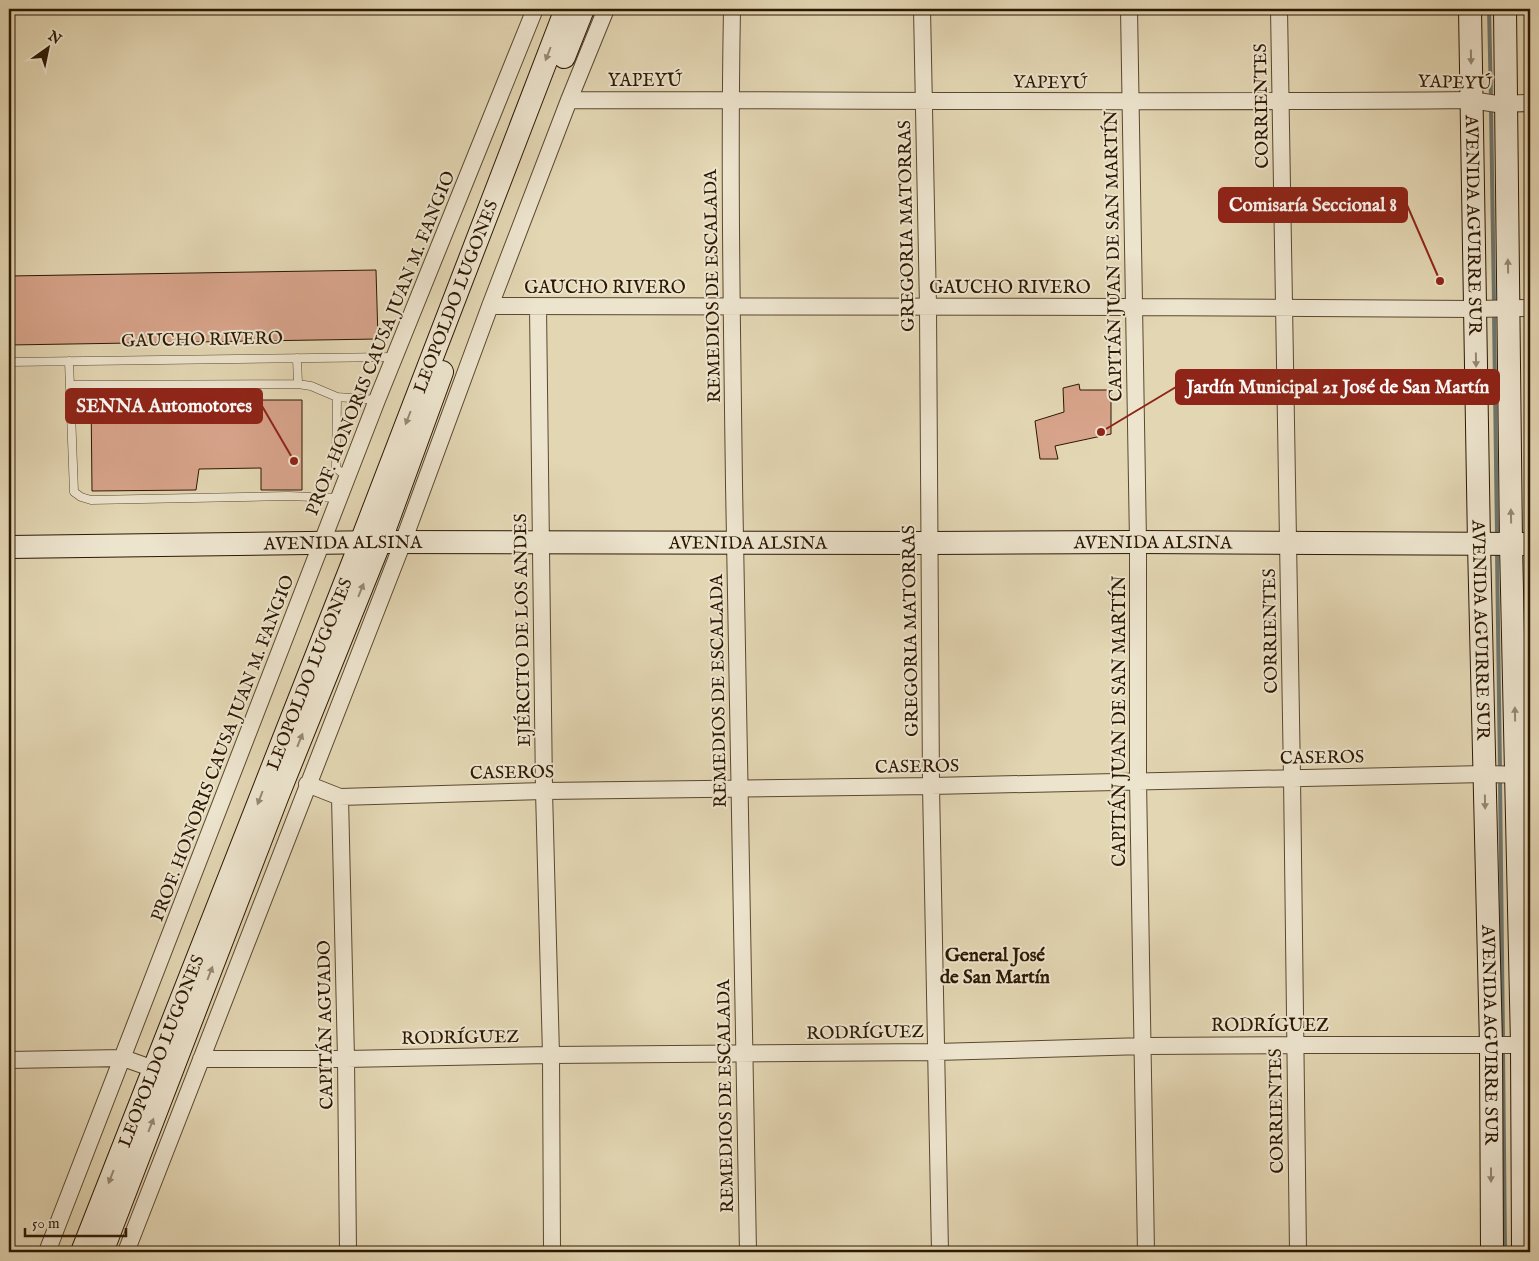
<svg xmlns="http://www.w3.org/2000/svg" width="1539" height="1261" font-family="'IM FELL English',serif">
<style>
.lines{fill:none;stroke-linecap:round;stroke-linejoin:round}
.stream{stroke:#6e7770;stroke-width:4}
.building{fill:#d7a38a;stroke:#2c1803}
.lane-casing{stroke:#5a482f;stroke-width:9}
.street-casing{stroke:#5a482f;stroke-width:18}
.secondary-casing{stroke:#2c1803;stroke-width:24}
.lane{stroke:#ede4ce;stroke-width:8}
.street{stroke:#ede4ce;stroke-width:16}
.secondary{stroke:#ede4ce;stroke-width:22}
.oneway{fill:#968873}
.labels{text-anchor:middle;stroke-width:4;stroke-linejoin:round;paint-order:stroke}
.street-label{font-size:18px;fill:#2c1803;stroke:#ede4ce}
.neighbourhood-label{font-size:19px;font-weight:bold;fill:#2c1803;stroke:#ede4ce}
.leader{fill:none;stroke:#8f2418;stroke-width:2}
.callout-dot{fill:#8f2418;stroke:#ede4ce;stroke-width:2}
.callout{fill:#8f2418;stroke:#8f2418;stroke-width:2}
.callout-label{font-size:19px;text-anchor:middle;font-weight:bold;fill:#fff}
</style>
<rect width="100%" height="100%" fill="#e3d6b3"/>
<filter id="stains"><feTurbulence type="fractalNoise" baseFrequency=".004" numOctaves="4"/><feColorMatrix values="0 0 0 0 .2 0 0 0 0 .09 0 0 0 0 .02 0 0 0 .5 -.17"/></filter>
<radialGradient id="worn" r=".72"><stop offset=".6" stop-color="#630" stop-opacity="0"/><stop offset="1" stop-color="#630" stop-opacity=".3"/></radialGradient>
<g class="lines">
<path class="stream" d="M1489 9 1491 99
M1491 108 1494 304
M1494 313 1497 536
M1497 551 1500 771
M1500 778 1503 1041
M1503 1048 1505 1252"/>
</g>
<path class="building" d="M376 270 378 339 9 345V276Z
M1079 384 1080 390H1111V434L1055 446 1058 459H1040L1035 421 1064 412 1063 388Z
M194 395 195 410H260V400H302V490H261V468L199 469 196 490 92 491 91 396Z"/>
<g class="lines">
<g class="lane-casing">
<path id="lane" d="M297 358 298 384
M69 361 74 492 81 497 91 500 288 496 339 498
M9 362 394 357
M70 385 298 384 311 386 337 397 377 400
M337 397 336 468 348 478"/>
</g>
<g class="street-casing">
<path id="street" d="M732 9C729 167 732 325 734 484 738 740 744 996 748 1252
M922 9 928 307 931 786 940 1252
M1129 9 1138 542V781L1146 1252
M1279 9 1292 777 1298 1252
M569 100C870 100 1171 103 1471 100L1497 104 1530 103
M490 306 1134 307 1475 309 1530 308
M538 307 544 791 551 1055 552 1252
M307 784 340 797 544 791 931 786 1485 774 1530 775
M340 797 346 1059 348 1252
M201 1059H346L551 1055 936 1052 1144 1046 1295 1045H1530
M9 1060 123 1058 154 1069
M47 1252 377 400 535 9
M126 1252 403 542 490 306 569 100 606 9"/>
</g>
<g class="secondary-casing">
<g id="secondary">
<path id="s1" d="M1470 9 1479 544 1491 1045 1492 1252"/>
<path d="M1505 9 1511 544 1522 1045 1523 1252"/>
<path d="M564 57 583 9"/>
<path id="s2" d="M9 547 380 542 929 543 1138 542 1530 544"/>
<path id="s3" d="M82 1252 361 542 566 9"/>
<path d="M102 1252 278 795 380 542 442 372"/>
</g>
</g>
<use href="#lane" class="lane"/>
<use href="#street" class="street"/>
<use href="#secondary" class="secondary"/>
</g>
<defs><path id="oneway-solid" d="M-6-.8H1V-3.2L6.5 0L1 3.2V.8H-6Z" transform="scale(1.25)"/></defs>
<g class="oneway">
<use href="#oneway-solid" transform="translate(548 54) rotate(111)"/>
<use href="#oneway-solid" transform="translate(1471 57) rotate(89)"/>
<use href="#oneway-solid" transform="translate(1508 266) rotate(-91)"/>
<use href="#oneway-solid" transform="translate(1476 360) rotate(89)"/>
<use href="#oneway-solid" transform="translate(408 418) rotate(111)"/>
<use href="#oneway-solid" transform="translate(1511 516) rotate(-91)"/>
<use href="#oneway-solid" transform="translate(361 590) rotate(-68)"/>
<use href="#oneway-solid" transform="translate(1515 714) rotate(-91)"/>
<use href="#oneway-solid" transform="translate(300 740) rotate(-68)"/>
<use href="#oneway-solid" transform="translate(260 798) rotate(111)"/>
<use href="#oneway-solid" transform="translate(1485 802) rotate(89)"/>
<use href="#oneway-solid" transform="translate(210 973) rotate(-69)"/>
<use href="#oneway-solid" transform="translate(151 1125) rotate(-69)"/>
<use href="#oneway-solid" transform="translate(1491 1175) rotate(90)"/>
<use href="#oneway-solid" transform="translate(111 1177) rotate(111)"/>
</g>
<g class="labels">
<g class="street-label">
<text x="645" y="86">YAPEYÚ</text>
<text transform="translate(1050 82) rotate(1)" y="6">YAPEYÚ</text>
<text transform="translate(1455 82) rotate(2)" y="6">YAPEYÚ</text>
<text transform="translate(1261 106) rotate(-91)" y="6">CORRIENTES</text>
<text transform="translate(906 226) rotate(-91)" y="6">GREGORIA MATORRAS</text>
<text dy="6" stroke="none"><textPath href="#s1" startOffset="216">AVENIDA AGUIRRE SUR</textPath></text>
<text transform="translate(1113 256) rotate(-91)" y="6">CAPITÁN JUAN DE SAN MARTÍN</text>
<text transform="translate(712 286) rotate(-91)" y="6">REMEDIOS DE ESCALADA</text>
<text x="605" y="293">GAUCHO RIVERO</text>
<text x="1010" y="293">GAUCHO RIVERO</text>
<text dy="6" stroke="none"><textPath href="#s3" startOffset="1026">LEOPOLDO LUGONES</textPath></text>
<text transform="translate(202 339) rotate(-1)" y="6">GAUCHO RIVERO</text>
<text transform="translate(380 343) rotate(-68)" y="6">PROF. HONORIS CAUSA JUAN M. FANGIO</text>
<text dy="6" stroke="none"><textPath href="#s2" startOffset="1144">AVENIDA ALSINA</textPath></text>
<text dy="6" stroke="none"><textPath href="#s2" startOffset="334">AVENIDA ALSINA</textPath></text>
<text dy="6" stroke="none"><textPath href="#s2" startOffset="739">AVENIDA ALSINA</textPath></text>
<text transform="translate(522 630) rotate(-91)" y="6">EJÉRCITO DE LOS ANDES</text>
<text dy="6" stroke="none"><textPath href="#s1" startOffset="621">AVENIDA AGUIRRE SUR</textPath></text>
<text transform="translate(910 631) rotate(-91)" y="6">GREGORIA MATORRAS</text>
<text transform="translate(1270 631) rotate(-91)" y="6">CORRIENTES</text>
<text dy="6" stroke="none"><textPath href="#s3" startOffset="621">LEOPOLDO LUGONES</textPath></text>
<text transform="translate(718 691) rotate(-91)" y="6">REMEDIOS DE ESCALADA</text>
<text transform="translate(1119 721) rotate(-90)" y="6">CAPITÁN JUAN DE SAN MARTÍN</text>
<text transform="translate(222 748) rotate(-69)" y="6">PROF. HONORIS CAUSA JUAN M. FANGIO</text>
<text transform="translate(1322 757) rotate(-1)" y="6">CASEROS</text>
<text transform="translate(917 766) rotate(-1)" y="6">CASEROS</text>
<text transform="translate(512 772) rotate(-1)" y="6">CASEROS</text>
<text transform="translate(325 1025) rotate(-91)" y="6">CAPITÁN AGUADO</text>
<text x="1270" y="1031">RODRÍGUEZ</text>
<text transform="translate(865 1032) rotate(-1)" y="6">RODRÍGUEZ</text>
<text dy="6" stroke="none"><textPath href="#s1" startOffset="1026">AVENIDA AGUIRRE SUR</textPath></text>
<text transform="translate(460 1037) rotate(-1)" y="6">RODRÍGUEZ</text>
<text dy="6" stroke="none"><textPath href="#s3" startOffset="216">LEOPOLDO LUGONES</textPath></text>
<text transform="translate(725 1096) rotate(-91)" y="6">REMEDIOS DE ESCALADA</text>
<text transform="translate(1276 1111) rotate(-91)" y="6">CORRIENTES</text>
</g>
<g class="neighbourhood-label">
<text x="995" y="961">General José<tspan x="995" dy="22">de San Martín</tspan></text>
</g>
</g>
<path class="leader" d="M1440 281L1407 205M1101 432L1176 387M294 461L262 406"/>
<g class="callout-dot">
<circle cx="1440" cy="281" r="5"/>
<circle cx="1101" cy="432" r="5"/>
<circle cx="294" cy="461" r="5"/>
</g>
<g class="callout">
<rect x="1219" y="188" width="188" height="34" rx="5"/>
<rect x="1176" y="370" width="323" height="34" rx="5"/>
<rect x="66" y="389" width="196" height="34" rx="5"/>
</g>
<g class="callout-label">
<text x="1313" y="211">Comisaría Seccional 8</text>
<text x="1338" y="393">Jardín Municipal 21 José de San Martín</text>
<text x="164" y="412">SENNA Automotores</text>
</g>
<rect width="1539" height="1261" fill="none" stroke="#e3d6b3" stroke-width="30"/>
<rect x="10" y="10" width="1519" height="1241" fill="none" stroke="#2c1803" stroke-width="2.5"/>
<rect x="15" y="15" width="1509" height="1231" fill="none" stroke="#2c1803"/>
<g transform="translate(48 48) rotate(33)" stroke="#ede4ce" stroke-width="4" paint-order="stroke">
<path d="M0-4L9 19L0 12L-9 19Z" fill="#2c1803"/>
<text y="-8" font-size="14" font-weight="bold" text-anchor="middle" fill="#2c1803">N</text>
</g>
<path d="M25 1228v8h101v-8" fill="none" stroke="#2c1803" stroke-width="2.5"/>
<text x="32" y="1228" font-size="15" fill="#2c1803" stroke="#ede4ce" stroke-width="4" paint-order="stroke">50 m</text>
<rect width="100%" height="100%" filter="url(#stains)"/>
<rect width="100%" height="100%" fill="url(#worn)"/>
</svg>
